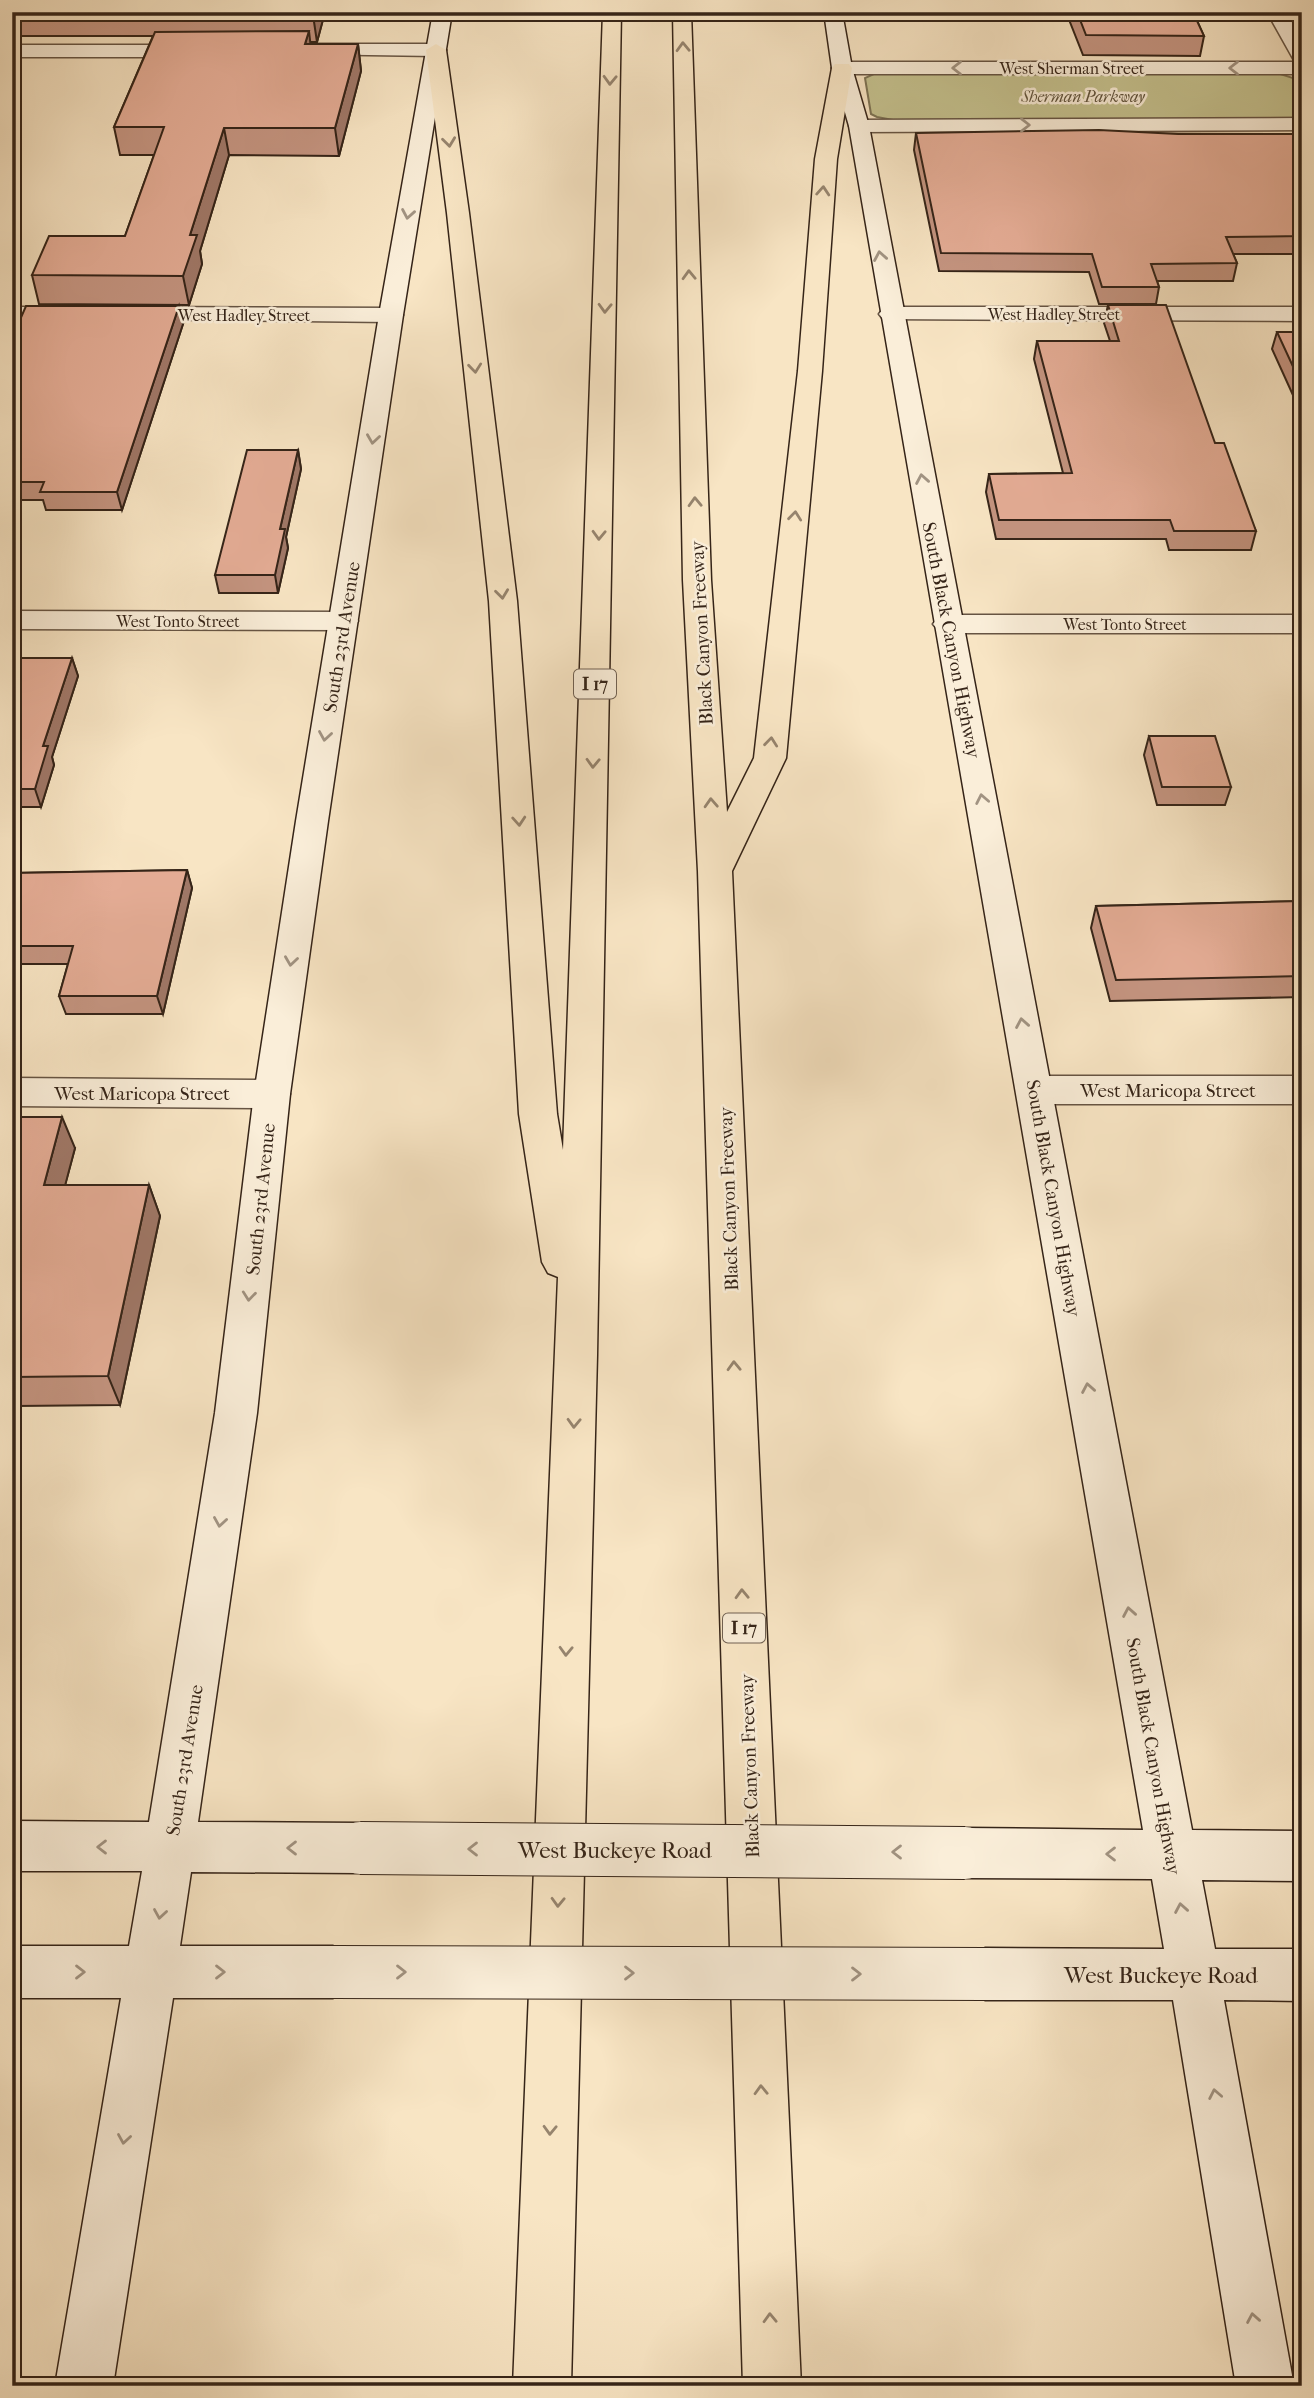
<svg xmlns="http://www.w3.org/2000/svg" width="1314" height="2398" font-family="'IM FELL French Canon',serif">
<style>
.green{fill:#c5c28f;stroke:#7d7354;stroke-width:2}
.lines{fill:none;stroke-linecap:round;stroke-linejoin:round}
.street-casing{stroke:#665443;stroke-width:3}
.secondary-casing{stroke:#352418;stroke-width:3}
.highway-casing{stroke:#352418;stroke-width:3}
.street{fill:#faeed9;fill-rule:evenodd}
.secondary{fill:#faeed9;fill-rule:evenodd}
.highway{fill:#f8e5c4;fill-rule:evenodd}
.secondary-bridge-casing{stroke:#352418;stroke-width:54;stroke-linecap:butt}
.secondary-bridge{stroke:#faeed9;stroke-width:52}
.wall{fill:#c49480;stroke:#352418;stroke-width:2}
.shaded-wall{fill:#a07868;stroke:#352418;stroke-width:2}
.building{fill:#e4ac95;stroke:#352418;stroke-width:2}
.oneway{stroke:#96846e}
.oneway2{stroke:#a19382}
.labels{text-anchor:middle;stroke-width:5;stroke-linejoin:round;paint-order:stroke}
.far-street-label{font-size:16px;fill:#352418;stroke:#faeed9}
.far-park-label{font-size:16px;font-style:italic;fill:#60533c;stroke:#faeed9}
.shield{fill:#faeed9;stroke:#706152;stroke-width:2}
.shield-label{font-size:18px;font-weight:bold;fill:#352418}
.street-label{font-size:19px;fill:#352418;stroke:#faeed9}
.near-street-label{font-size:23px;fill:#352418;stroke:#faeed9}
</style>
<rect width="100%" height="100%" fill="#f8e5c4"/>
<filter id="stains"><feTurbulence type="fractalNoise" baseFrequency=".00286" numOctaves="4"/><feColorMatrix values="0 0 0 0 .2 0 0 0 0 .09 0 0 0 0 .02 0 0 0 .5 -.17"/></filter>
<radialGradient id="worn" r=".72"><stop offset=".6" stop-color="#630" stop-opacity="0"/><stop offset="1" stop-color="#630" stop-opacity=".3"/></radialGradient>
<path class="green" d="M1274 72 1293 78 1302 95V119L893 120 877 117 871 114 865 78 876 73Z"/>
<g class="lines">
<g class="street-casing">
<path id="street" d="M1267 12H1286L1302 40V74H842L835 72 832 68 835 64 842 62H1295Z
M308 44H436L446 50 436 56 301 54 298 50Z
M12 45H199L209 51 199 57H12Z
M1302 118V130L859 132 852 130 849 126 852 122 859 120Z
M12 307H73L81 309 85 314 81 319 73 321H12Z
M130 307 391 308 399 310 403 315 399 320 391 322 122 319 118 314 122 309Z
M891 307H1302V321L883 319 879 314 883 309Z
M12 611 344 612 354 615 358 621 354 627 344 630 12 629Z
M948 615H1302V633H948L938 630 933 624 938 618Z
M1034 1076H1302V1104H1034L1021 1100 1016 1090 1021 1080Z
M12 1078 272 1080 285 1084 290 1094 285 1104 272 1108 12 1106Z"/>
</g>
<g class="secondary-casing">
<path id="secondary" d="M433 12H452L403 315 328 821 290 1094 257 1413 198 1822 360 1823 377 1831 385 1848 377 1865 360 1873 191 1872 180 1946H333L351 1954 359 1972 351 1990 333 1998H173L113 2386H55L121 1998H12V1946H129L142 1871H12V1821L149 1822 215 1413 254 1094 296 821 379 315Z
M824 12H842L852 68 869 126 1192 1830 1302 1831V1881L1202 1880 1215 1949H1302V2001L1224 2000 1294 2386H1236L1173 2000H985L967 1992 959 1974 967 1956 985 1948 1164 1949 1152 1879 965 1878 948 1870 940 1853 948 1836 965 1828 1143 1830 849 126 832 68Z"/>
</g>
<g class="highway-casing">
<path id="highway" d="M603 12H621L597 1355 571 2386H513L558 1277 548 1273 542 1262 519 1114 489 601 447 213 426 50 436 44 446 50 469 213 517 601 557 1114 563 1150Z
M673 12H691L711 580 727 812 754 758 798 371 815 159 832 68 835 64H849L852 68 837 159 822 371 786 758 732 871 801 2386H743L698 871 683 580Z"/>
</g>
<use href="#street" class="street"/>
<use href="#secondary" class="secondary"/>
<use href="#highway" class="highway"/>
<g class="secondary-bridge-casing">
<path id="secondary-bridge" d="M360 1848 965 1853
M333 1972 985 1974"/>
</g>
<use href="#secondary-bridge" class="secondary-bridge"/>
</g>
<path class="wall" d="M12 12H325L317 42H310L311 44H358L361 71 339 156 229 155 200 251 202 264 189 305 39 304 32 275 125 236 154 155H120L114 127 153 36H12Z
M1066 12H1193L1204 36 1200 56 1083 55Z
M916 133 1302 134V254H1233L1237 263 1233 281H1157L1159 287 1156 304H1099L1089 272 939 271 914 150Z
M1108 305 1215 443 1256 531 1251 550H1169L1166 539H996L986 492 989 474 1063 473 1034 359 1037 341H1110L1104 323Z
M183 324 122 510H46L43 500H12V338Z
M1277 332H1302V415L1272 349Z
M298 450 301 469 286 537 288 548 278 593H219L215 575Z
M12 658H72L78 676 52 757 54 765 41 807H12Z
M1149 736 1231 787 1225 805H1157L1144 755Z
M187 870 192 888 163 1014H66L59 996 68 964H12V873Z
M1302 901V997L1110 1001 1091 928 1096 906Z
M12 1117 75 1148 65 1185H149L160 1216 120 1405 16 1406 12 1419Z"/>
<path class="shaded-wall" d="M314 12H325L317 42 313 15Z
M309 31 312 58 305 44Z
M358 44 361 71 339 156 335 128Z
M14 99 21 126 12 143V102Z
M224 128 229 155 200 251 202 264 189 305 183 276 190 235Z
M179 306 183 324 122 510 117 492Z
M298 450 301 469 286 537 288 548 278 593 275 575 280 529Z
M72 658 78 676 52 757 54 765 41 807 35 789 43 746Z
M187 870 192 888 163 1014 157 996Z
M62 1117 75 1148 57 1216 44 1185Z
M149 1185 160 1216 120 1405 108 1376Z
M12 1399 16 1406 12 1419Z"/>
<path class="building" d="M164 12H314L313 15 162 16Z
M1077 12H1193L1204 36 1086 35Z
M309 31 305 44H358L335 128H224L190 235H197L183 276 32 275 49 236H125L164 127H114L155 32Z
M1099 130 1178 134H1302V236L1226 237 1237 263 1151 264 1159 287H1102L1092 254 941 253 916 133Z
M1108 305H1166L1215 443H1224L1256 531H1174L1170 520H999L989 474 1072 473 1037 341H1119Z
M26 306H179L117 492H40L44 482H12V338Z
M1277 332H1302V386Z
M247 450H298L280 529H285L275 575H215Z
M12 658H72L43 746H48L35 789H12Z
M1149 736H1215L1231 787H1162Z
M187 870 157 996H59L73 946H12V873Z
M1302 901V976L1116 980 1096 906Z
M12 1117H62L44 1185H149L108 1376 12 1377Z"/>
<defs><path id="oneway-chevron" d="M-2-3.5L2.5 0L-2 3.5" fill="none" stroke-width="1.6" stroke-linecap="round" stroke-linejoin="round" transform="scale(1.75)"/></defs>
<g class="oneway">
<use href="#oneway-chevron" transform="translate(683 47) rotate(-92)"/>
<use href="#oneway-chevron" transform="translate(610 80) rotate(92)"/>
<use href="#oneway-chevron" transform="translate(449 142) rotate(83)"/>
<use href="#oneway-chevron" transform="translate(823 191) rotate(-86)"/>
<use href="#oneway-chevron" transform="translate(689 275) rotate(-92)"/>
<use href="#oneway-chevron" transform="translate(605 308) rotate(92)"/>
<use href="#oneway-chevron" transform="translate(475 368) rotate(84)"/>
<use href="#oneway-chevron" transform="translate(695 502) rotate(-92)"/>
<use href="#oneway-chevron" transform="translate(795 516) rotate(-84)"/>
<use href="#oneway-chevron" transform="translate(599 535) rotate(92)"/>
<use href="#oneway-chevron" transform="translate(502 594) rotate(83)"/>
<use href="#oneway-chevron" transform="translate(771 742) rotate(-84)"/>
<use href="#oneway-chevron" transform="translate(593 763) rotate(92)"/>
<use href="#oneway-chevron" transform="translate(711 803) rotate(-93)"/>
<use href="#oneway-chevron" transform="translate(519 821) rotate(86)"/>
<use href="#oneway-chevron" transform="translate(734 1366) rotate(-92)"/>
<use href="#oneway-chevron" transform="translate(574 1423) rotate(92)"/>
<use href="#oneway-chevron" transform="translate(742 1594) rotate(-92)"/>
<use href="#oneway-chevron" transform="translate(566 1651) rotate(92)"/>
<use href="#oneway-chevron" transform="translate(558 1902) rotate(92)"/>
<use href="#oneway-chevron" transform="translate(761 2090) rotate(-92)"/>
<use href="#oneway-chevron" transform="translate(550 2130) rotate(92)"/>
<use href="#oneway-chevron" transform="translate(770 2318) rotate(-92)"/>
</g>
<g class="oneway2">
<use href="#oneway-chevron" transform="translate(957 68) rotate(-180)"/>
<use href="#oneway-chevron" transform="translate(1234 68) rotate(-180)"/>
<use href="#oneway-chevron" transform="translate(1025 125)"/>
<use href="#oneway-chevron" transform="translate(408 214) rotate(100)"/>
<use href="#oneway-chevron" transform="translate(880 256) rotate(-100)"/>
<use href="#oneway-chevron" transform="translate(373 439) rotate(98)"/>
<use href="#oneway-chevron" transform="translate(922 479) rotate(-100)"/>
<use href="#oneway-chevron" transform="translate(325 736) rotate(99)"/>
<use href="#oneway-chevron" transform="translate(982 799) rotate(-101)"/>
<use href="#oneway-chevron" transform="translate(291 961) rotate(98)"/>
<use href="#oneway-chevron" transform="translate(1022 1023) rotate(-100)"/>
<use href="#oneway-chevron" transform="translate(249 1296) rotate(96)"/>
<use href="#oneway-chevron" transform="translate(1088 1388) rotate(-100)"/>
<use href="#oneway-chevron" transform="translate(220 1522) rotate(99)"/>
<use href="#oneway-chevron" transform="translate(1129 1612) rotate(-100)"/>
<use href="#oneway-chevron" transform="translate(102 1847) rotate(180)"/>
<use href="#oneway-chevron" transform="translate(292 1848) rotate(-180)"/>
<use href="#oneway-chevron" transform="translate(473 1849) rotate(-180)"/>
<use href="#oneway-chevron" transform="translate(897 1852) rotate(-180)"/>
<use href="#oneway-chevron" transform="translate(1111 1854) rotate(-180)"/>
<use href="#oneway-chevron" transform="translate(1181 1908) rotate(-100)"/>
<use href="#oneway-chevron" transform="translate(160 1914) rotate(99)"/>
<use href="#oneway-chevron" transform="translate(80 1972)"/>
<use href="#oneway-chevron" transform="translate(220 1972)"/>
<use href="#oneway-chevron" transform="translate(401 1972)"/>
<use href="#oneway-chevron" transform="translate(629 1973)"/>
<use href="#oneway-chevron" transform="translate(856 1974)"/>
<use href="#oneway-chevron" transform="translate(1215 2094) rotate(-101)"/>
<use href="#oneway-chevron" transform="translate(124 2139) rotate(99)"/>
<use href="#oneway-chevron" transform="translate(1253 2318) rotate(-100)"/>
</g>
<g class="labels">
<g class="far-street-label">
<text x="1072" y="74">West Sherman Street</text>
<text x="1054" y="320">West Hadley Street</text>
<text x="244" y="321">West Hadley Street</text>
<text x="178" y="627">West Tonto Street</text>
<text x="1125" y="630">West Tonto Street</text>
</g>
<g class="far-park-label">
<text x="1083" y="102">Sherman Parkway</text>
</g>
<g class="shield">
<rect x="574" y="669.5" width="42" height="29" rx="5"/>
<rect x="723" y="1613.5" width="42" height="29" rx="5"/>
</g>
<g class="shield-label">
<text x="595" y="690">I 17</text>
<text x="744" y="1634">I 17</text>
</g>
<g class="street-label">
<text transform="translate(701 633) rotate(-93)" y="7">Black Canyon Freeway</text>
<text transform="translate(341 637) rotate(-81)" y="7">South 23rd Avenue</text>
<text transform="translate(952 640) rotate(79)" y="7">South Black Canyon Highway</text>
<text x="1168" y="1097">West Maricopa Street</text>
<text x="142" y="1100">West Maricopa Street</text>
<text transform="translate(1054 1198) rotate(80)" y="7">South Black Canyon Highway</text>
<text transform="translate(260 1199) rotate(-84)" y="7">South 23rd Avenue</text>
<text transform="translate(728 1199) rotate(-92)" y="7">Black Canyon Freeway</text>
<text transform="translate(1154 1756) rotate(80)" y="7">South Black Canyon Highway</text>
<text transform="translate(184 1760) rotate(-81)" y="7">South 23rd Avenue</text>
<text transform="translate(749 1766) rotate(-92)" y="7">Black Canyon Freeway</text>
</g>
<g class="near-street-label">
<text x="615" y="1858">West Buckeye Road</text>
<text x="1161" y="1983">West Buckeye Road</text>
</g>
</g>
<rect width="1314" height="2398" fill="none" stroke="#f8e5c4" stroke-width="42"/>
<rect x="14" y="14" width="1286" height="2370" fill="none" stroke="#352418" stroke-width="3.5"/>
<rect x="21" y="21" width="1272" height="2356" fill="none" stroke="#352418" stroke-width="2"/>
<rect width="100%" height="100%" filter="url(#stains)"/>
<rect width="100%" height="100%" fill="url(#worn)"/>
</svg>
